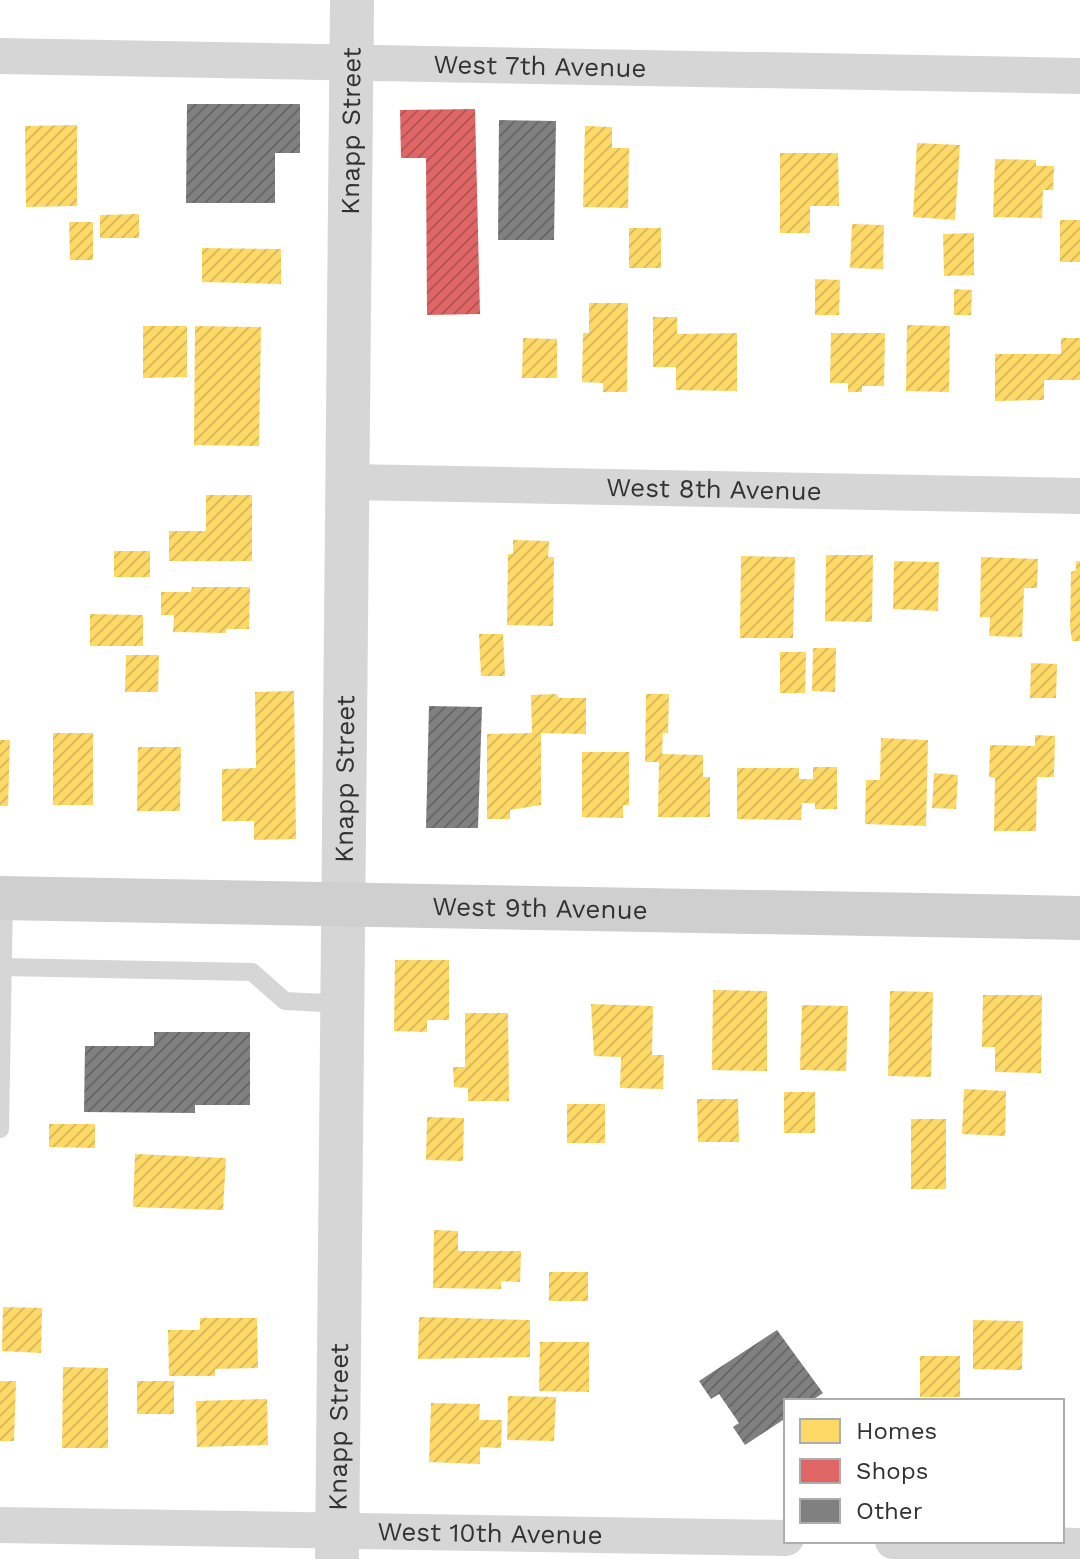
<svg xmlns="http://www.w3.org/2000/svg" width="1080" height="1559" font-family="'Work Sans',sans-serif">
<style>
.homes{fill:url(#homes-hatch)}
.shops{fill:url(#shops-hatch)}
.building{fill:url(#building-hatch)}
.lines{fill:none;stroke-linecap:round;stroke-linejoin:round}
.service{stroke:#d6d6d6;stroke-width:18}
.minor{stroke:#d6d6d6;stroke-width:36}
.tertiary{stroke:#d6d6d6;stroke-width:44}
.secondary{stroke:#cfcfcf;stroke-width:44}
.labels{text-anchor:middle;stroke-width:8;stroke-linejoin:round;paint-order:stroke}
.street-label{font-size:26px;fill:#323232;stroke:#fff}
</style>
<defs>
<pattern id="homes-hatch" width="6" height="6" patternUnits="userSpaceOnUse" patternTransform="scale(2)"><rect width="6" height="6" fill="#ffd966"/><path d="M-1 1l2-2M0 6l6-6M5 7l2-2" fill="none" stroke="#dbbb59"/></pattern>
<pattern id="shops-hatch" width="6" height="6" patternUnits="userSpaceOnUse" patternTransform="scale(2)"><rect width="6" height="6" fill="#e06666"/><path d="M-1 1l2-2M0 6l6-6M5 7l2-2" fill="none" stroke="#b65555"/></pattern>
<pattern id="building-hatch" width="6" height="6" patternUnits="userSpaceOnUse" patternTransform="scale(2)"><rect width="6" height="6" fill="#808080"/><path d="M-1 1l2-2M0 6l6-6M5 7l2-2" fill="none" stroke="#696969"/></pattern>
</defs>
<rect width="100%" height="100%" fill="#fff"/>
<path class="homes" d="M77 125V206L26 207 25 126Z
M585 126 612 127V148H629L628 208 583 207Z
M917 143 960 145 955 220 913 217Z
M780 153H838L839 206H810V233H780Z
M995 159 1036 160V166H1054L1053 190H1043L1042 218 993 217Z
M139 214V238H100V215Z
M1060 220H1080V262H1060Z
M69 222H93V260H70Z
M852 224 884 225 883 269 850 268Z
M629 228H661V268H629Z
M974 233V275L944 276 943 234Z
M202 248 281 249V284L202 282Z
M815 279 840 280 839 315H815Z
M954 289 972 290 971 315H954Z
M589 303H628L627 392H603V383L582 382 583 333H589Z
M653 317H677V334L737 333V391L676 390V367H653Z
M907 325 950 326 949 392 906 391Z
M143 326H187V377L143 378Z
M195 326 261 327 259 446 194 445Z
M831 333H885L884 386H862V392H848V383H830Z
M523 338 557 339V378H522Z
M1061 338H1080V380H1044V400L995 401V354H1061Z
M206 495H252V561H169V531H206Z
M513 540 549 541 548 557H554L553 626 507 625 508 554H513Z
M114 551H150V577H114Z
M826 555H873L872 622 825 621Z
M741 556 795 557 793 638H740Z
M981 557 1038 559 1037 588H1024L1022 637 989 636 990 617H980Z
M894 561 939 562 938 611 893 609Z
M1076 561H1080V641H1072L1070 627 1071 572 1076 570Z
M192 587H250L249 629H226V633L173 632 174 615H161V592H191Z
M90 614 143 615V646H90Z
M479 634H503L505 676H481Z
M813 648H836L835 692 812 691Z
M780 652H806L805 693H780Z
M126 655H159L158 692H125Z
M1031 663 1057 664 1056 698H1030Z
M294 691 296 839 254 840V821H222V769L256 768 255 692Z
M556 694 559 698H586V734L541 733V805L510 810V819H487V734L532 733 531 695Z
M646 694H669L668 733H663L662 754 703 755V777H710V817H658L659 762H645Z
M53 733H93V805H53Z
M1035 735 1055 736 1054 777H1037L1036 831H994L995 778 989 777 990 745 1035 746Z
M881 738 928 740 926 826 865 824 866 780H880Z
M0 740H10L8 806H0Z
M138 747H181L180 811H137Z
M582 752H629V805H623V818L582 817Z
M813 767H837V809H815V803H802L801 820 737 819V768H799V779H813Z
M934 773 958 775 956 809 932 808Z
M395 960H449V1020H427V1032L394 1031Z
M713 990 767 991V1071L712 1070Z
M890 991 933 992 931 1077 888 1076Z
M983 995H1042L1041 1073 995 1072V1047H982Z
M591 1004 653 1006 652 1055H664L663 1089 620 1088 621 1057 594 1056Z
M802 1005 848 1006 846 1071 800 1070Z
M465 1013H508L509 1101H468V1088L454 1087 453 1067H465Z
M964 1089 1006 1091 1005 1136 962 1134Z
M784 1092H815V1133H784Z
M697 1099H738L739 1142H698Z
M567 1104H605V1143H567Z
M427 1117 464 1118 463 1161 426 1160Z
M911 1119H946V1189H911Z
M49 1124H95V1148L49 1147Z
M135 1154 226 1158 223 1210 133 1207Z
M434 1230 458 1231V1251H521L520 1282 501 1281V1289L433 1288Z
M549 1272H588V1301H549Z
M3 1307 42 1308 41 1353 2 1351Z
M419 1317 530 1320V1357L418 1359Z
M200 1318H257L258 1368 215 1369V1376H169L168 1330H200Z
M973 1320 1023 1321 1022 1370 973 1369Z
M540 1342H589V1392L539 1391Z
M920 1356H960V1397H920Z
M63 1367 108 1368V1448H62Z
M0 1381H16L14 1441H0Z
M137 1381H174V1414H137Z
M508 1396 556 1397 554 1441 507 1440Z
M267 1399 268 1445 197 1447 196 1401Z
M431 1403 480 1404 479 1420H502L501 1448 480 1447V1464L429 1462Z"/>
<path class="shops" d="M475 109 480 314 427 315 426 158H401L400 110Z"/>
<path class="building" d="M187 104H300V153H275V203H186Z
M499 120 556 121 554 240H498Z
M429 706 482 707 478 828H426Z
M154 1032H250V1105H195V1113L84 1112 85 1046H154Z
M777 1330 823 1393 811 1401H786V1418L745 1445 733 1427 739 1423 719 1394 711 1399 699 1381Z"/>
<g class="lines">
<path class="service" d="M3 967 252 972 285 1001 344 1004
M0 1129 4 898"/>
<g class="minor">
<path id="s1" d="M0 56 1080 76"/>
<path id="s2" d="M350 482 1080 496"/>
<path id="s3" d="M0 1525 786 1538"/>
<path d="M893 1541 1080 1546"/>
</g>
<path class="tertiary" id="s4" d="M337 1559 352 0"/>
<path class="secondary" id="s5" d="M0 898 1080 918"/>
</g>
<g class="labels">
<g class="street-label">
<text dy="9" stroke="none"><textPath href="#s1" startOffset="540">West 7th Avenue</textPath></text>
<text dy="9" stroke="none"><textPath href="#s4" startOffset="1428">Knapp Street</textPath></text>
<text dy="9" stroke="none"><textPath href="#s2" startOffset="364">West 8th Avenue</textPath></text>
<text dy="9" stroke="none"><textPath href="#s4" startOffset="780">Knapp Street</textPath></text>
<text dy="9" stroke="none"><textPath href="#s5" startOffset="540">West 9th Avenue</textPath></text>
<text dy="9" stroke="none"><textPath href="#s4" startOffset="132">Knapp Street</textPath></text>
<text dy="9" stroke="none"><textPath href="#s3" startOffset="490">West 10th Avenue</textPath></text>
</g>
</g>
<rect x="784" y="1399" width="280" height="144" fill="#ffffff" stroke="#adadad" stroke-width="2"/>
<rect x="800" y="1419" width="40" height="24" fill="#ffd966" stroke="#adadad" stroke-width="2"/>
<text x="856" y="1439" font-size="24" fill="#323232">Homes</text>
<rect x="800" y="1459" width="40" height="24" fill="#e06666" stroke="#adadad" stroke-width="2"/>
<text x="856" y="1479" font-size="24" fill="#323232">Shops</text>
<rect x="800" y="1499" width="40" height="24" fill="#808080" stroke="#adadad" stroke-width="2"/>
<text x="856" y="1519" font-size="24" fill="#323232">Other</text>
</svg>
